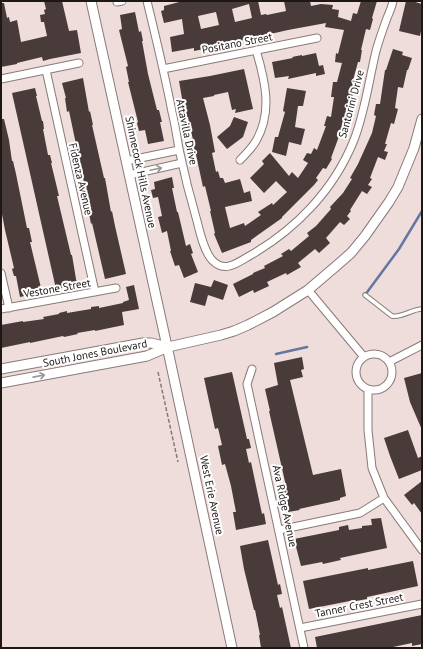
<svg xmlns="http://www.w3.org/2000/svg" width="423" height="649" font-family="'PT Sans',sans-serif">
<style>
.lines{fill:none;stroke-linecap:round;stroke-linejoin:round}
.stream{stroke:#6476a1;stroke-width:2.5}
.building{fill:#493b39;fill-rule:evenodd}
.service-casing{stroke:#897a78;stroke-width:5.5}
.minor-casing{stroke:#897a78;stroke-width:9}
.tertiary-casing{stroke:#897a78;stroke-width:11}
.path{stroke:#857978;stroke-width:1.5;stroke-dasharray:4 2;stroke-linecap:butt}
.service{stroke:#fff;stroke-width:3.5}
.minor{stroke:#fff;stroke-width:7}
.tertiary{stroke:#fff;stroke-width:9}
.oneway{stroke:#999796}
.labels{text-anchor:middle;stroke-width:4;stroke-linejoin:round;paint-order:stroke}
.street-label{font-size:11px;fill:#1d1716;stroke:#fff}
</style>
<rect width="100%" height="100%" fill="#eedddb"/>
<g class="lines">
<path class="stream" d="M365 295 399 249 422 211
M276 354 307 347"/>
</g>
<path class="building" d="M44 1H62L69 31 77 30 81 53 50 59 43 61 42 57 17 63V64L1 67V3H4L7 18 9 17 10 22 17 20 21 42 47 36 44 22H41L40 15 45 14 44 10 46 9Z
M183 1H258L261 15 266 14 267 15 286 11 284 1H310L311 6 321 4 333 5 332 9 339 10 338 17 351 21 353 13 357 14 361 1H377L372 18 373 19 370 30 366 29 361 50H362L360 62H358L352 84 354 85 352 100 349 99 347 116 342 131H341L331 158 332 159 326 169 323 168 316 178 318 180 314 185 282 217V218L251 240V242L222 253 214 234 215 233 210 211H211L205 186 203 187 195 150H194L192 141 193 140 188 117H186L184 110 179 81 210 76 244 69 253 109 235 113 236 109 232 110 228 92 214 95V96L203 98 210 125 215 152 212 153 216 172 218 171 220 178H223L225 183 240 179 244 193 250 191 252 201 225 207 230 228 244 223 245 226 261 215 258 212 272 203 273 205 287 192 276 181 264 193 250 178 264 164 262 161 270 153 289 176 292 172 298 178 308 163 303 160 307 153 311 154 314 148 317 150 326 126H324L327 116 331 117 334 97H331L333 82H337L342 63 335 62 336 53 338 54 344 30 325 27 326 23 288 30 240 41 203 47 204 49 194 51V48L172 52 170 37 184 34 182 19 164 23 161 11 164 10V6ZM249 4 252 18 235 22 232 9ZM216 12 219 25 201 29 198 16Z
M406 1H412L422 4V26L420 36 399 31Z
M135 12 139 32 141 31 143 41H142L148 74 157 110H159L162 122H160L164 141 148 144 145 130 139 131 137 123 138 122 128 82H129L126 67 128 66 119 30 122 29 120 15Z
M393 49 403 52 402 55 412 58 408 70H407L403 88 398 87 395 108 398 109 394 124 391 123 385 144H387L384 151 388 152 385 160 378 157 370 178 372 179 368 185 372 187 367 194 362 191 350 210 351 211 347 216 350 219 344 225 340 222 326 238 330 243 319 253 315 249 298 263 301 267 287 275 286 273 267 282 269 286 254 293 253 290 239 297 233 284 253 274V273L265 268 264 266 283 256 281 254 289 249 291 251 309 236 307 233 316 226 331 209 330 207 343 193 352 179 350 178 358 164 372 133 376 116 374 115 376 104H380L385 70H386Z
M316 53 319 66 323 65 325 74 316 76V73L288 79 289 76 275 78 272 62 293 58 292 57 302 55V56Z
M83 78 89 112 90 111 93 125H92L104 178H105L111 212 112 211 115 226 126 274 105 279 92 223 91 224 86 197H88L83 178H82L78 157 76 158 74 150 77 149 69 111 67 112 65 98H66L62 83Z
M35 88 37 96H36L42 121H43L44 129H43L48 155H50L52 163H51L59 196H57L71 255H72L77 285 56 289 12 93Z
M287 88 306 91 303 106H298L295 127 305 129 301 145 289 142 286 156 272 152 275 137H278L285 112 283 111Z
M234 117 248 122 243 137 227 149 217 137 230 126Z
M1 119H4L9 140 12 161H13L16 174 27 228H29L32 242H30L42 292 20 297 16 276H14L12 269 14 268 5 230 1 209Z
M172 177 174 188H172L177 212H178L186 246 190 244 193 253 191 254 198 272 184 278 179 265 175 266 170 251H171L167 231 162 233 158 217 162 216 158 197 153 198 151 190 155 189 154 182Z
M214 280 228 285 223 300 208 295 205 306 190 302 195 283 211 287Z
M134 285 139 309 122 312 124 325 95 331V330L77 333 78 334 64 337 63 336 30 343V342L1 348V325L23 321V322L44 319 43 317 59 314V313L67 311V313L91 309V307L99 306V308L123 303V302L129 300 126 287Z
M302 357 304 369 301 370 303 377 290 380 313 475 341 469 346 496 340 498V500L299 509 300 510 288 512 283 486H286L269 411H270L265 389 278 385 274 363Z
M232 372 247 439H249L251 448 246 449 249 463 251 462 262 514 264 513 266 524 236 530 233 512H236L231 486 225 464 222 465 218 446 222 445 218 428 215 429 204 378Z
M422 373V430L410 402 404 378Z
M408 430 418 458 422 456V470L399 479 390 456 384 438Z
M422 481V514L414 503 412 505 404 495Z
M381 518 387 548 340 558 341 560 323 564 322 562 301 566 294 539 339 530V527L348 525 349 530 362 528V526L372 525 371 519Z
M268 540 278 585 280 584 282 594 277 595 280 608 282 607 291 648H261L259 635H260L255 610H254L244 569 240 546Z
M413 561 418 586 367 597V599L356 601 355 600 309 609 303 581 368 568V570Z
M422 615V644L412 646V643L393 647 394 648H317L315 637Z"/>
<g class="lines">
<g class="service-casing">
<path id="service" d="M365 295 392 316C402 318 412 309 422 309"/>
</g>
<g class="minor-casing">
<path id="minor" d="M147 1C156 38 165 75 172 112 175 124 177 137 179 149 184 173 190 197 197 221 200 233 204 251 212 260 225 274 238 262 251 255 296 229 334 190 354 140 365 112 369 80 376 51 379 40 383 29 387 18 389 13 392 7 393 1
M117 2 122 1
M163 69 317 38
M46 70 95 292
M1 79 79 63
M240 160C246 154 252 148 256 141 273 112 265 80 256 50
M126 161 179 150
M129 175 182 163
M1 273 9 308
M308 290 364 357
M1 309 116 288
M356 372a18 18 0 1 1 36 0a18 18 0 1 1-36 0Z
M389 362 422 345
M252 369 247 384 304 648
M368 389V430L372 468 384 498 422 550
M279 530 360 513 384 498
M300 628 422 604"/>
</g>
<g class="tertiary-casing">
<path id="tertiary" d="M91 1 170 360 232 648
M1 369 143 343H151L168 347
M1 383 147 356 168 347 221 335 234 331 248 325 273 312 308 290 335 267 351 253 365 236 389 202 398 187 414 148 422 119"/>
</g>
<path class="path" d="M158 372 178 462"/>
<use href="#service" class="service"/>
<use href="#minor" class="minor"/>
<use href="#tertiary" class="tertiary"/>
</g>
<defs><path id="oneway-shaft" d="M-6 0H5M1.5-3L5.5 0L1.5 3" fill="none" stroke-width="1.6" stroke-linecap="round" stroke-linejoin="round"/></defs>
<g class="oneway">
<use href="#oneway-shaft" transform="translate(156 169) rotate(-12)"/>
<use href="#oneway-shaft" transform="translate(39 376) rotate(-11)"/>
</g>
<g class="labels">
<g class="street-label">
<text transform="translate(237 43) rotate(-11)" y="4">Positano Street</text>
<text transform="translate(351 104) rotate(-75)" y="4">Santorini Drive</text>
<text transform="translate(187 132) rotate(78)" y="4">Attavilla Drive</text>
<text transform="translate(141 172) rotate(78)" y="4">Shinnecock Hills Avenue</text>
<text transform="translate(81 179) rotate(77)" y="4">Fidenza Avenue</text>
<text transform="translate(57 288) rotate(-10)" y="4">Vestone Street</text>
<text transform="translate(95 353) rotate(-11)" y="4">South Jones Boulevard</text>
<text transform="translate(212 495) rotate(78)" y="4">West Erie Avenue</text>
<text transform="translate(285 506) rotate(78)" y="4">Ava Ridge Avenue</text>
<text transform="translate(359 605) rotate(-11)" y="4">Tanner Crest Street</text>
</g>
</g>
<rect width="423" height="649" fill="none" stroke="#1d1716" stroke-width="4"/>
</svg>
